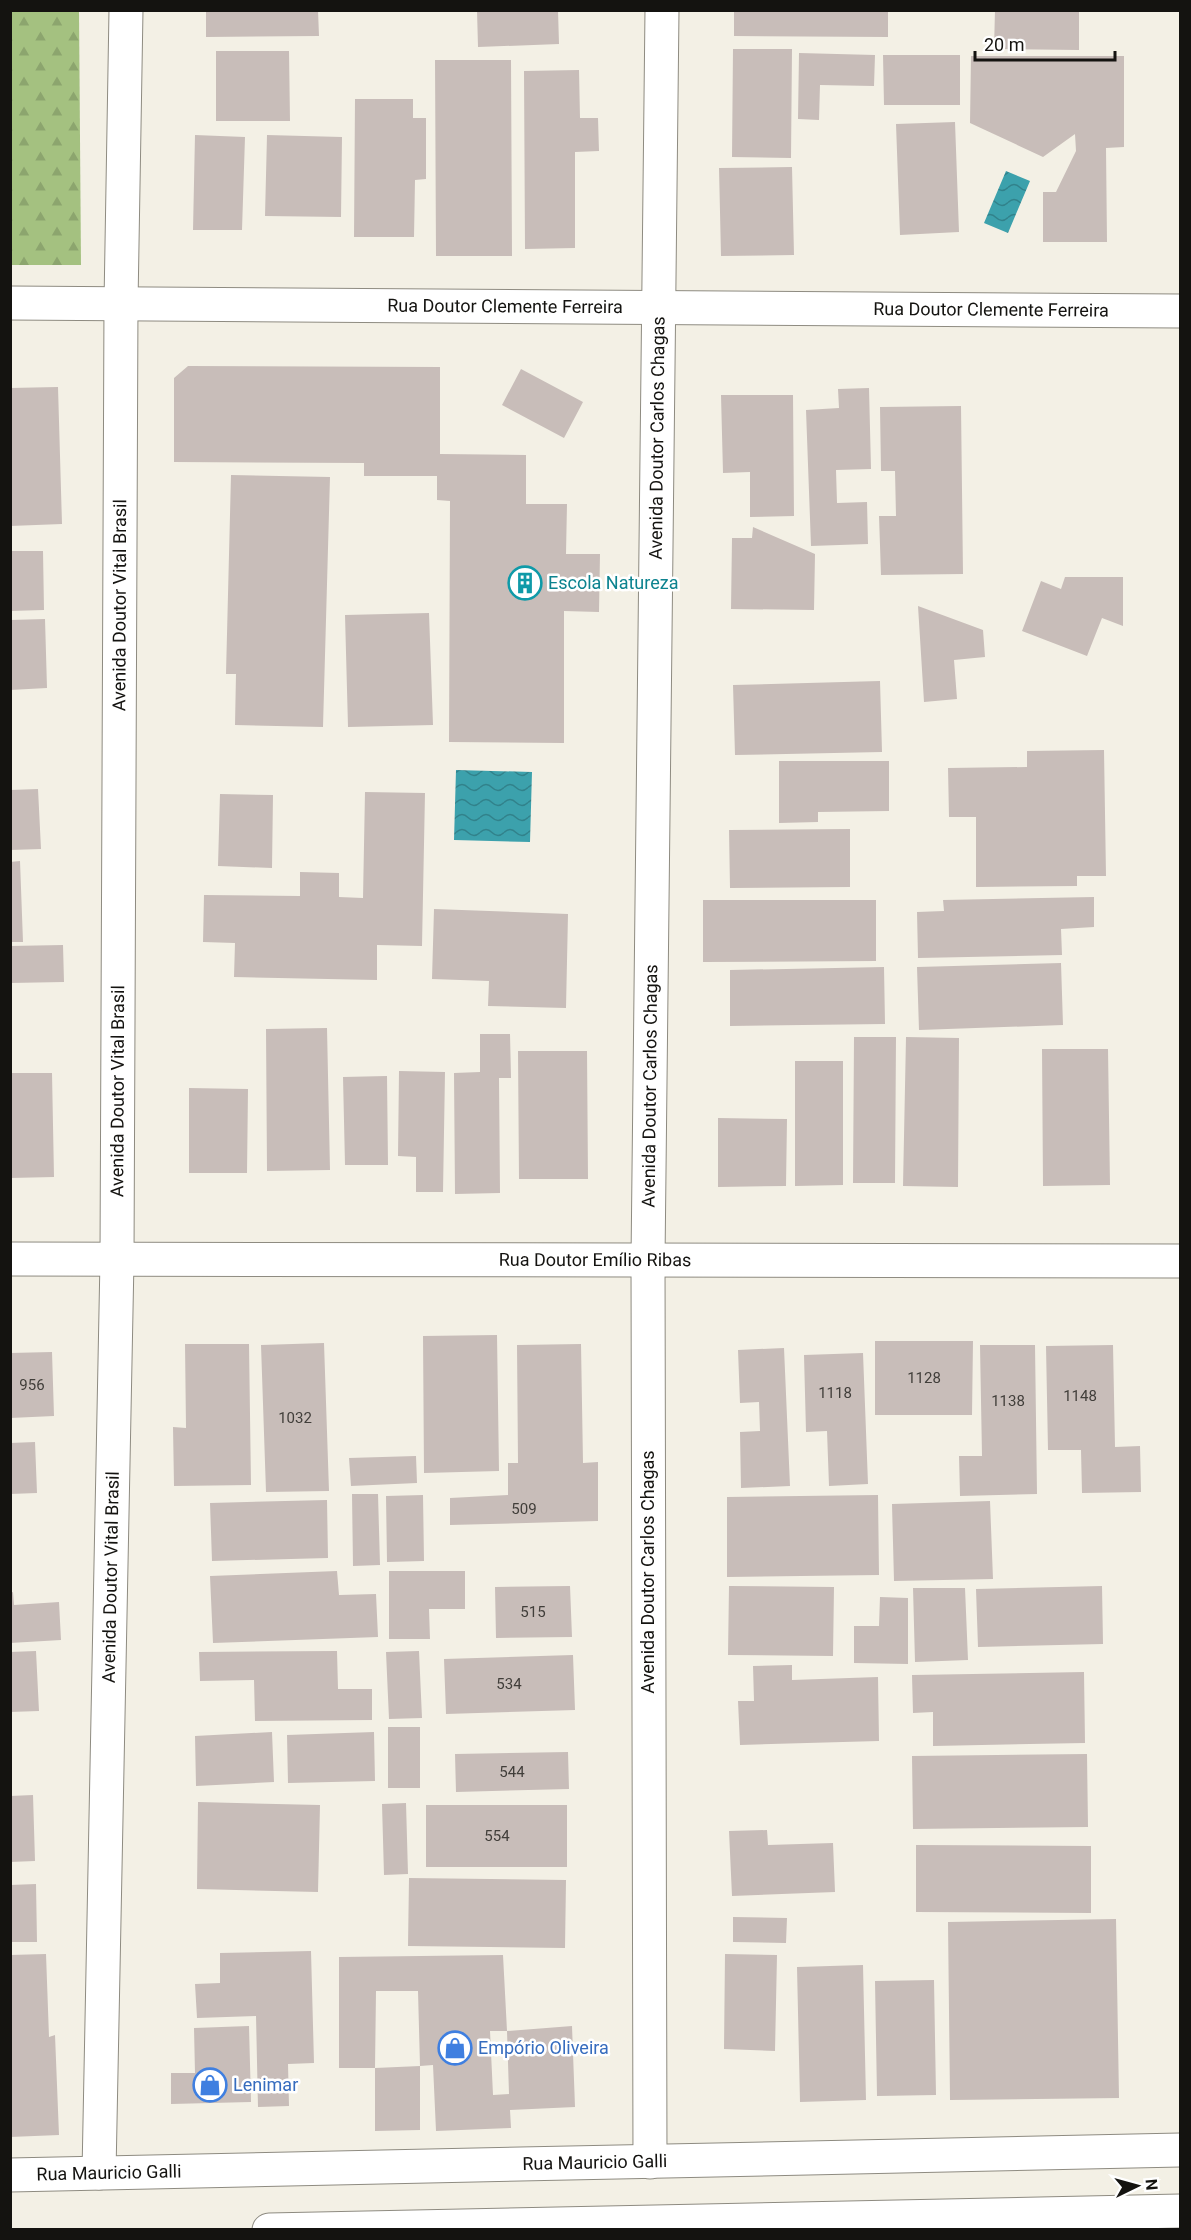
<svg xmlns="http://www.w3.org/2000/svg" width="1191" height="2240" font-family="Roboto,sans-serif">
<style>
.forest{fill:url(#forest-firs)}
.water{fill:url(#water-waves)}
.building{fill:#c8bdb9;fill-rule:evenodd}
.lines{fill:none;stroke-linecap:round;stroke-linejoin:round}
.minor-casing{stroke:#8e8b81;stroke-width:35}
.tertiary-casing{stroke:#8e8b81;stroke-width:35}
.primary-casing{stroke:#8e8b81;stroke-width:35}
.minor{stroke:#fff;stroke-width:33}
.tertiary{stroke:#fff;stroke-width:33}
.primary{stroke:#fff;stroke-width:33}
.labels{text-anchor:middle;stroke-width:5;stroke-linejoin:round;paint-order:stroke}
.number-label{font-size:15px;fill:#413e3a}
.street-label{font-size:18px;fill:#141310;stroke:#fff}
.culture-label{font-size:18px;fill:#0d838f;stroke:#fff;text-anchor:start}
.shop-label{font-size:18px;fill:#366cbe;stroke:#fff;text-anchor:start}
</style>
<defs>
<pattern id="forest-firs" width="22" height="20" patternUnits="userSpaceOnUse" patternTransform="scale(1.5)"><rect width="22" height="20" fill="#a4c180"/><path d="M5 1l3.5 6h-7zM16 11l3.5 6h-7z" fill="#8ca56e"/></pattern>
<pattern id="water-waves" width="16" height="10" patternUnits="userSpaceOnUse" patternTransform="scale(1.5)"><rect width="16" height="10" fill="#3ca1ac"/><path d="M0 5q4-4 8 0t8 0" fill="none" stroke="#31828b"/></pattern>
</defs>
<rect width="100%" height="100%" fill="#f3f0e5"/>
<path class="forest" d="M10 11H79L81 265H11Z"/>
<path class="water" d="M1006 171 1030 181 1008 233 984 223Z
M456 770 532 772 530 842 454 840Z"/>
<path class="building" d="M206 10H318L319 36 206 37Z
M477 10H558L559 44 478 47Z
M734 10H888V37L734 36Z
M995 10H1079V50L994 49Z
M733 49H792L791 158 732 157Z
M216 51H289L290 121H216Z
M799 53 875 55 874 86 820 85 819 120 798 119Z
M883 55H960V105H884Z
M971 56H1124V147L1106 148 1107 242H1043V192H1056L1076 151 1075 134 1043 157 970 123Z
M435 60H511L512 256H436Z
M579 70 580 118H598L599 151 575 152V248L525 249 524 71Z
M355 99H413V118H426V179L415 180 414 237H354Z
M955 122 959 232 900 235 896 124Z
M195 135 245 137 242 230H193Z
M267 135 342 137 341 217 265 216Z
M792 167 794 255 721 256 719 168Z
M188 366 440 367V454L526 455V504H567L566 554H600L599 612 564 611V743L449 742 450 501 437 500V476H364V463L174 462V378Z
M521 369 583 402 564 438 502 405Z
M58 387 62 524 10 526V388Z
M869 388 871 469 836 470 837 503 867 502 868 544 811 546 806 410 839 408 838 389Z
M721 395H793L794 516 750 517V472L723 473Z
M961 406 963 574 881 575 879 516H896L895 471H881L880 407Z
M231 475 330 477 323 727 235 725 236 674H226Z
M753 527 815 554 814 610 731 609 732 538H752Z
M10 551H43L44 610 10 611Z
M1065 577H1123V626L1102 618 1087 656 1022 631 1041 581 1061 589Z
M918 606 983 630 985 657 954 660 957 699 924 702Z
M429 613 433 725 348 727 345 615Z
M45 619 47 688 10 690V620Z
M880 681 882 752 735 755 733 685Z
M1104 750 1106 876H1077V886L976 887V817H949L948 768 1027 767V751Z
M779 761H889V811L818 812V822L779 823Z
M38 789 41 849 10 850V790Z
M365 792 425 793 422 946 377 945V980L234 977 235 943 203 942 204 895 300 896V872L339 873V897L363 898Z
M220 794 273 795 272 868 218 866Z
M850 829V887L730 888 729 830Z
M20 861 23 942H10V862Z
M1094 897V927L1061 929 1062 955 918 958 917 912 944 911 943 900Z
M703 900H876V961L703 962Z
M434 909 568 914 566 1008 488 1006 489 981 432 979Z
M63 945 64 982 10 983V946Z
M1061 963 1063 1025 919 1030 917 967Z
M884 967 885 1024 730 1026V970Z
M327 1028 330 1170 267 1171 266 1029Z
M480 1034H510L511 1078H499L500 1193 455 1194 454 1073 480 1072Z
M854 1037H896L895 1183H853Z
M906 1037 959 1038 958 1187 903 1186Z
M1042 1049H1108L1110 1185 1043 1186Z
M518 1051H587L588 1179H519Z
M795 1061H843V1185L795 1186Z
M399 1071 445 1072 443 1192H416V1157L398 1156Z
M10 1073H52L54 1177 10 1178Z
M387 1076 388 1165H345L343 1077Z
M189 1088 248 1089 247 1173H189Z
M718 1118 787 1119 786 1186 718 1187Z
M497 1335 499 1471 424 1473 423 1336Z
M875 1341H973L972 1415H875Z
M324 1343 329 1491 266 1492 261 1345Z
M185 1344H249L251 1485 174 1486 173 1427 186 1428Z
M581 1344 583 1463 598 1462V1521L450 1525V1498L508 1495V1463H518L517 1345Z
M980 1345H1035L1037 1494 960 1496 959 1456H982Z
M1113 1345 1115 1447 1140 1446 1141 1492 1082 1493 1081 1450H1048L1046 1346Z
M784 1348 790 1486 741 1488 740 1432 760 1431 759 1402 740 1403 738 1350Z
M52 1352 54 1416 10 1418V1353Z
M863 1353 868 1484 829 1486 827 1431 806 1432 804 1355Z
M35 1442 37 1493 10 1494V1443Z
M416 1456 417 1483 351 1486 349 1458Z
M352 1494H378L380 1565 353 1566Z
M423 1495 424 1561 387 1562 386 1496Z
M878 1495 879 1575 727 1577V1497Z
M327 1500 328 1558 212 1561 210 1503Z
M990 1501 993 1579 894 1581 892 1504Z
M337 1571 339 1595 376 1594 378 1637 213 1643 210 1576Z
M389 1571H465V1609H429L430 1639H389Z
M570 1586 572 1637 496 1638 495 1587Z
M729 1586 834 1587 833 1656 728 1655Z
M1102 1586 1103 1644 978 1647 976 1589Z
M913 1588H965L968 1660 915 1662Z
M13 1592 14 1605 59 1602 61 1640 10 1643V1593Z
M880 1597 908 1598V1664L854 1663V1626H879Z
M36 1651 39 1711 10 1712V1652Z
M337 1651 338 1689H372V1720L255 1721 254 1680 200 1681 199 1652Z
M419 1651 422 1718 389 1719 386 1652Z
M573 1655 575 1710 446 1714 444 1659Z
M792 1665V1680L878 1677 879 1741 740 1745 738 1701H754L753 1666Z
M1084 1672 1085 1743 933 1746V1712L913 1713 912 1675Z
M388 1727H420V1788H388Z
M272 1732 274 1782 196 1786 195 1736Z
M374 1732 375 1781 288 1783 287 1735Z
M568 1752 569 1789 456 1792 455 1754Z
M1087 1754 1088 1827 913 1829 912 1756Z
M33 1795 35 1861 10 1862V1796Z
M198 1802 320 1805 318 1892 197 1889Z
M406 1803 408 1874 384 1875 382 1804Z
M426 1805H567V1867H426Z
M767 1830 768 1845 833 1843 835 1892 732 1896 729 1831Z
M916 1845 1091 1846V1913L916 1912Z
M409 1878 566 1880 565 1948 408 1946Z
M36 1884 37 1942H10V1885Z
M733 1917 787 1918 786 1943 733 1942Z
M1116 1919 1119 2098 950 2100 948 1922Z
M311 1951 314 2063 288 2064 289 2106 258 2107 256 2016 197 2018 195 1984 220 1983V1953Z
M46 1954 49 2037 55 2035 59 2135 10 2137V1955Z
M725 1954 777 1955 775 2051 724 2049Z
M503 1955 507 2031 572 2026 575 2107 510 2110 511 2128 436 2131 433 2065 420 2066 418 1991H376L375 2068H339V1957ZM490 2031H507L509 2094 493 2095Z
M863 1965 866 2100 800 2102 797 1967Z
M934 1980 936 2095 877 2096 875 1981Z
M249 2026 251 2102 171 2104V2073H195L194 2028Z
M420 2066V2130L375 2131V2068Z"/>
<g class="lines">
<g class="minor-casing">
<g id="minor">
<path id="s1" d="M10 303 1180 311"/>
<path id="s2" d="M650 2162 648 1261 662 10"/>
<path id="s3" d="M99 2173 117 1260 121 303 126 10"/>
</g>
</g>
<g class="tertiary-casing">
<g id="tertiary">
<path id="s4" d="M10 1259 1180 1261"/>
</g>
</g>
<g class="primary-casing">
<g id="primary">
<path id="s5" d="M10 2175 1180 2150"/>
<path d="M269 2230 1180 2211"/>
</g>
</g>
<use href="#minor" class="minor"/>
<use href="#tertiary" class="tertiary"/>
<use href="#primary" class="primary"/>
</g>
<defs>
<g id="building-ring" transform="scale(1.725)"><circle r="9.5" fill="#fff" stroke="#0f9aa8" stroke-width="1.5"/><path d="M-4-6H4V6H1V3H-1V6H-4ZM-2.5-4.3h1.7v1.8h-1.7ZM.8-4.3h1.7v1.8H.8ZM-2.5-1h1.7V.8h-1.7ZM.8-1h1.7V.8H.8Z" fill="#0f9aa8"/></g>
<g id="shop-ring" transform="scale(1.725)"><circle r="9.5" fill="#fff" stroke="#3f7fe0" stroke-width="1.5"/><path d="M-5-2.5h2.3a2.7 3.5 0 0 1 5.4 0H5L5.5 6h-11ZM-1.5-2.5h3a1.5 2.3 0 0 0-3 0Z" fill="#3f7fe0"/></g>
</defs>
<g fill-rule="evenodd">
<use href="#building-ring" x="525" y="583"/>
<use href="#shop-ring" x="455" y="2048"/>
<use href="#shop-ring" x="210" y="2085"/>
</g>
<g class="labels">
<g class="number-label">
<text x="924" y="1383">1128</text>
<text x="32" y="1390">956</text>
<text x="835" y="1398">1118</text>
<text x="1080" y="1401">1148</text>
<text x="1008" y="1406">1138</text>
<text x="295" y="1423">1032</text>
<text x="524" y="1514">509</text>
<text x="533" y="1617">515</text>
<text x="509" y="1689">534</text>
<text x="512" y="1777">544</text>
<text x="497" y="1841">554</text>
</g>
<g class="street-label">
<text dy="6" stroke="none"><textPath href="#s1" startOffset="495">Rua Doutor Clemente Ferreira</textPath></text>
<text dy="6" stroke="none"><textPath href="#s1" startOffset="981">Rua Doutor Clemente Ferreira</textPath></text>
<text dy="6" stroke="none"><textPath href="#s2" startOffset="1724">Avenida Doutor Carlos Chagas</textPath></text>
<text dy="6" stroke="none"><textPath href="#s3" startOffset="1568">Avenida Doutor Vital Brasil</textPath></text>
<text dy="6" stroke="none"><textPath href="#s2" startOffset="1076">Avenida Doutor Carlos Chagas</textPath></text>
<text dy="6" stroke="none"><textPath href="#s3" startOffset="1082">Avenida Doutor Vital Brasil</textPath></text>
<text dy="6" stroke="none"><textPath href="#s4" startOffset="585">Rua Doutor Emílio Ribas</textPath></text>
<text transform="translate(648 1572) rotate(-90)" y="6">Avenida Doutor Carlos Chagas</text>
<text dy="6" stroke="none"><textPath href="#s3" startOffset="596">Avenida Doutor Vital Brasil</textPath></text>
<text dy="6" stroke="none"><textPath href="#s5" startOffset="585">Rua Mauricio Galli</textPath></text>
<text dy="6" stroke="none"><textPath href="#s5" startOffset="99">Rua Mauricio Galli</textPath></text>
</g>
<g class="culture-label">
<text x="548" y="589">Escola Natureza</text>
</g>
<g class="shop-label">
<text x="478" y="2054">Empório Oliveira</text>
<text x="233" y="2091">Lenimar</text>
</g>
</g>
<rect width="1191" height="2240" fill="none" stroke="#141310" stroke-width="24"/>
<g transform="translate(1137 2186) rotate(85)" stroke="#ffffff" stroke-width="4.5" paint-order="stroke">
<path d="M0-4.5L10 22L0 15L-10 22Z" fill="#141310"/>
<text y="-9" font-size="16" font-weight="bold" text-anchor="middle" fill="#141310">N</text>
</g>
<path d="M975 51v9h140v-9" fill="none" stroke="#141310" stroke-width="3"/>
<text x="984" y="51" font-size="18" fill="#141310" stroke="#ffffff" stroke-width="4.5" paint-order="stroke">20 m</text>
</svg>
